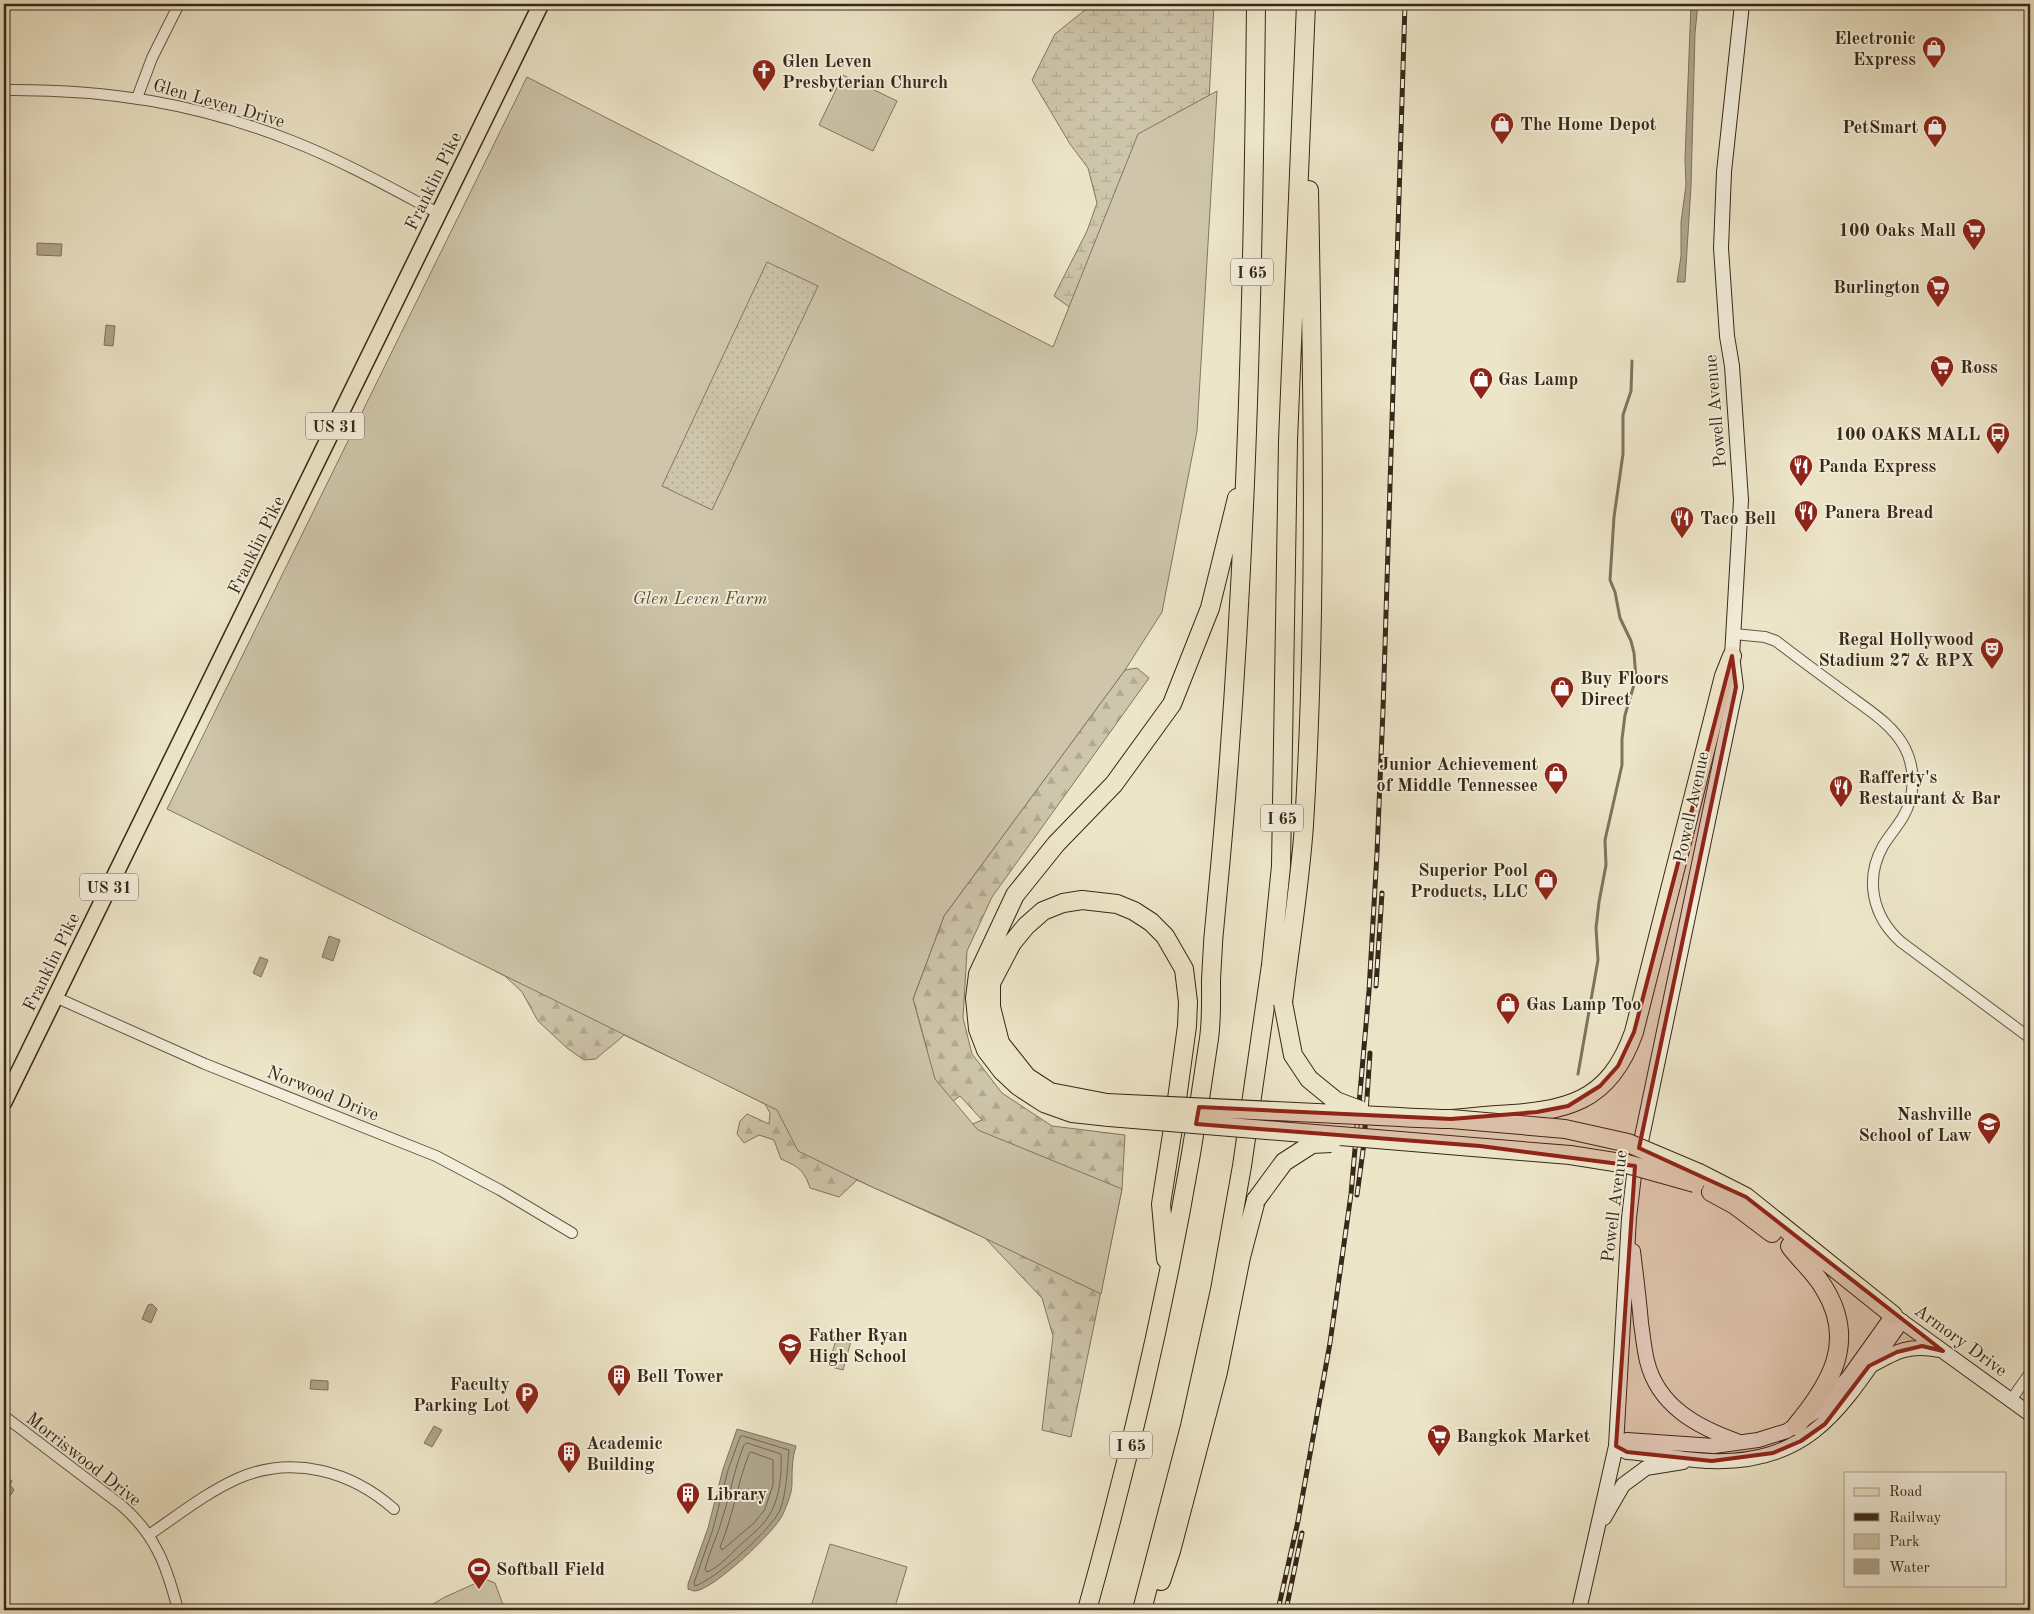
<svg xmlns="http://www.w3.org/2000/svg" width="2034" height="1614" font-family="'Old Standard TT',serif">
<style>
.forest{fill:url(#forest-firs);stroke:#827660}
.wetland{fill:url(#wetland-marsh);stroke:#827660}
.park{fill:#cec5aa;stroke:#827660}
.garden{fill:url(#garden-dots);stroke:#827660}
.water{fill:#afa58c;stroke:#7f735d}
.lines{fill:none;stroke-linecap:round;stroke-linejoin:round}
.shore{stroke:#736652;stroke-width:1}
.stream{stroke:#7f735d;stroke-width:3}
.street-casing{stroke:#645743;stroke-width:12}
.secondary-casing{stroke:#372817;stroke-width:16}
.primary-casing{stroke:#372817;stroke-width:18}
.highway-casing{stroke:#372817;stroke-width:20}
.street{stroke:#f3eedb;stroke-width:10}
.secondary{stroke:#f3eedb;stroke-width:14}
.primary{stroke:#ede5c8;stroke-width:15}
.highway{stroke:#ede5c8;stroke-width:18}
.rail-casing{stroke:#372817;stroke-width:5}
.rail{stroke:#f3eedb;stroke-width:3;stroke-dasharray:9;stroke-linecap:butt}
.highway-bridge-casing{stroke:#372817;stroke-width:20;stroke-linecap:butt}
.highway-bridge{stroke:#ede5c8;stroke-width:18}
.marked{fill:#8f2418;fill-opacity:0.2;stroke:#8f2418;stroke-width:4;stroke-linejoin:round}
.labels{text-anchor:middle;stroke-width:4;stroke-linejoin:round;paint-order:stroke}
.shield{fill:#f3eedb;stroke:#6f6352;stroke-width:1}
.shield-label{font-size:16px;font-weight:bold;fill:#372817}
.poi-label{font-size:18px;font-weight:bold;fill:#372817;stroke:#f3eedb;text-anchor:start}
.street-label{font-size:18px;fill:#372817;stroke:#f3eedb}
.park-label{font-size:18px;font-style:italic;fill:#5d4f3c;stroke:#f3eedb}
</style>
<defs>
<pattern id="forest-firs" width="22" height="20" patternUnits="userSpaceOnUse" patternTransform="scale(1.25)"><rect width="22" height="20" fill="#cec5aa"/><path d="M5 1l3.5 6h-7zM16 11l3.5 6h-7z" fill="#b2a992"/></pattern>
<pattern id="wetland-marsh" width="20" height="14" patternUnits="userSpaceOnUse" patternTransform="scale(1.25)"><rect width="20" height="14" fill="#cec5aa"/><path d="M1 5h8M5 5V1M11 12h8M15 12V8" fill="none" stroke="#b2a992"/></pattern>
<pattern id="garden-dots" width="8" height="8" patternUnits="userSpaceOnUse" patternTransform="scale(1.25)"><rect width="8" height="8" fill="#cec5aa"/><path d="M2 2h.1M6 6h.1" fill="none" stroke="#b2a992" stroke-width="1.8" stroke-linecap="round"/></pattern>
</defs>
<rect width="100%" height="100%" fill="#ede5c8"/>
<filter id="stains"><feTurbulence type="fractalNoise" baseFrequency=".004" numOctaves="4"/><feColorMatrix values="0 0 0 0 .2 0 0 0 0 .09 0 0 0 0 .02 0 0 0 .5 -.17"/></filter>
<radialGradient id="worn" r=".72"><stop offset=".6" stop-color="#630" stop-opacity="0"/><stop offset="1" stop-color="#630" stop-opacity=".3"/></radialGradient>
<path class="forest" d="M1137 668 1149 678 992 897 967 951 963 1018 972 1054 1002 1093 1052 1126 1125 1135 1122 1189 1071 1437 1042 1430 1053 1336 1042 1298 985 1238 857 1180 839 1197 810 1188C804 1170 799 1167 781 1159L774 1140 759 1135 744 1143 737 1134 740 1121 747 1114 769 1124 770 1113 765 1104 725 1084 737 1046 747 1040 759 1036 780 1021 785 990 798 982 809 935 819 932 813 916 810 895 818 889 833 896 838 911 835 936 844 934 853 940 859 964 857 980 846 985H835L840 997 835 1030 828 1038 816 1040H841L837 1069H819L808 1073C808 1086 807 1100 810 1112 815 1143 845 1150 872 1151L865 1161 875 1167 890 1159 911 1191 964 1199 968 1126 982 1120 960 1096 938 1112 920 1104 912 1083 915 1059 927 1049 913 999 944 916 1125 670Z
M507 947 690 1067 624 1035C615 1044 605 1050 596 1059L584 1060 567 1048 538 1021 522 992 505 976 495 971Z"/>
<path class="wetland" d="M1107 4H1214L1207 138 1079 314 1054 296 1087 231 1097 203 1088 168 1070 144 1032 80 1055 34 1090 6 1105 5Z"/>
<path class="park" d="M843 75 897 101 873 151 819 125Z
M527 77 1053 347 1138 134 1217 91 1197 431 1162 612 1125 670 944 916 913 999 935 1079 978 1130 1122 1189 1101 1294 943 1218 872 1187 798 1151 777 1110 167 809Z
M837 1337 851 1341 843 1370 828 1366Z
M830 1544 907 1567 894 1610H810Z
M485 1579 495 1583 505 1610H423L445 1597Z"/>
<path class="garden" d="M767 262 818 286 712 510 662 486Z"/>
<path class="water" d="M1691 4H1698L1695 33 1691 186 1685 282H1677L1681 256V222L1686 185 1685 159Z
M37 243 62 244 61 256 37 255Z
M106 325 115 326 113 346 104 345Z
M329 936 340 940 333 961 322 957Z
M260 957 268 960 261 977 253 973Z
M152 1304 157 1309 151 1323 142 1319 148 1305Z
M311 1380 328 1381V1390L310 1389Z
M434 1426 442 1430 432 1447 424 1443Z
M737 1429 796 1446C792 1459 792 1471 792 1484 792 1493 787 1505 783 1514 777 1530 712 1591 695 1591 692 1591 691 1590 688 1589V1584L708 1528 723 1469Z
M5 1476 12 1481 10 1485 14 1490 10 1496 4 1494Z"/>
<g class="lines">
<path class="shore" d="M743 1436 789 1450C787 1470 787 1491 780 1510 771 1530 716 1579 695 1586L694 1583 713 1529 728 1470 740 1437Z
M747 1443 781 1454C782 1480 779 1508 760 1527 752 1535 743 1542 734 1551 727 1558 716 1569 707 1572L705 1569C710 1550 719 1532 724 1513 731 1490 735 1467 744 1445Z
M751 1452 773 1460V1485L765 1509 754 1523 722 1550 720 1547C733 1517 737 1484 749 1454Z"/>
<path class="stream" d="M1578 1074 1598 960 1596 928 1599 902 1606 865 1605 840 1622 765V739L1625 715 1636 678 1634 653 1631 641 1620 618 1615 592 1610 580 1614 517 1623 454V415L1631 391 1632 361"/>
<g class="street-casing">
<path id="street" d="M4 90C106 89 197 103 292 141 343 161 391 188 438 213
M137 98 152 58 179 4
M1734 634 1765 637 1776 641C1798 658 1821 675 1843 691 1865 708 1892 723 1905 748 1916 770 1915 796 1903 817 1897 827 1889 836 1883 846 1864 880 1873 917 1901 942L2030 1038
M55 997 205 1064 436 1156 500 1190 572 1233
M2011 1400 2030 1373
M4 1416 121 1505C156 1535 167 1567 178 1610
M149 1535C178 1515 207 1492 239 1478 293 1455 351 1471 394 1509"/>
</g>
<g class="secondary-casing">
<path id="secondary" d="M1633 1251C1636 1275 1639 1299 1641 1323 1643 1336 1644 1349 1647 1361 1658 1406 1697 1427 1737 1441
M1872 1365C1897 1351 1910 1344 1939 1350
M1616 1446 1627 1440 1714 1446 1758 1440 1787 1431 1816 1411 1831 1397 1848 1378 1893 1315 2030 1414
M1616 1446 1627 1452C1654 1454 1683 1460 1710 1461 1818 1465 1847 1397 1902 1321
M1604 1518 1623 1485 1646 1468 1683 1462
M1579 1610 1616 1446 1629 1218 1634 1175 1736 687 1732 656 1741 500 1732 366 1727 336 1721 248 1724 172 1742 4"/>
</g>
<g class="primary-casing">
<path id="primary" d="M4 1102 541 4"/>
</g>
<g class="highway-casing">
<path id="highway" d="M1283 1003C1290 944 1300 884 1304 825 1317 614 1313 402 1309 190
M1107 1103 1050 1092 1027 1077 1000 1043 991 1007V983L1012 943 1026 926 1043 911 1063 903 1082 900 1117 904 1134 911 1151 922 1165 936 1184 969 1188 1002 1187 1026 1173 1128 1161 1204 1166 1259
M1379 1116C1403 1117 1427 1119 1451 1119 1466 1118 1482 1116 1497 1115 1565 1111 1609 1104 1634 1032L1724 676 1732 656
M1109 1117 1072 1113 1044 1103 1018 1086 1002 1071 986 1050 978 1029 975 998 978 974 1015 895 1056 844 1114 784 1172 704 1210 608 1237 498
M1699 1173 1746 1197 1893 1315
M1711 1192 1735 1205 1772 1233
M1790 1246C1801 1261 1815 1272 1824 1288 1857 1341 1831 1384 1796 1426
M1161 1581 1171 1551 1218 1372 1241 1257 1256 1200
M1087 1610C1139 1424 1181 1236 1208 1045 1212 1024 1211 1002 1211 980 1212 953 1214 926 1217 899 1246 601 1253 302 1256 4
M1142 1610 1190 1426 1220 1290 1242 1166 1271 965 1281 866 1288 441 1306 4"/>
</g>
<use href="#street" class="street"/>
<use href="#secondary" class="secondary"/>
<use href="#primary" class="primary"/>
<use href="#highway" class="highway"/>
<g class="rail-casing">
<path id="rail" d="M1376 986 1382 893
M1357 1195 1364 1143 1370 1053
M1278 1610 1298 1521 1330 1343 1351 1194 1369 991 1377 853 1383 710 1405 4
M1286 1610 1302 1533"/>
</g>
<use href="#rail" class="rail"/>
<g class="highway-bridge-casing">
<path id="highway-bridge" d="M1283 1003 1293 1055 1309 1079 1336 1101 1360 1110
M1107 1103 1379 1116
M1109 1117 1570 1155 1627 1164 1695 1183
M1451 1119 1565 1129 1628 1143 1699 1173
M1256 1200 1284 1162 1312 1144 1331 1143"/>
</g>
<use href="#highway-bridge" class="highway-bridge"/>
</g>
<path class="marked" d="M1732 656 1736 687 1639 1148 1746 1197 1943 1351 1922 1346 1897 1352 1869 1366 1825 1424 1801 1441 1773 1453 1712 1461 1627 1452 1616 1446 1635 1166 1480 1146 1196 1124 1199 1107 1451 1119 1537 1112 1568 1106 1600 1086 1618 1066 1634 1032Z"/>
<defs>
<g id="shop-pin" transform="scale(1.25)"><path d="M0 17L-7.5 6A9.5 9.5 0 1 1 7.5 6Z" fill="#8f2418" stroke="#f3eedb"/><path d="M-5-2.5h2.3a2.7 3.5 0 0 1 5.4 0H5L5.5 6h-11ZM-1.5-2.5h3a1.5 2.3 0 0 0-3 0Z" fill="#fff"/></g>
<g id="church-pin" transform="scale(1.25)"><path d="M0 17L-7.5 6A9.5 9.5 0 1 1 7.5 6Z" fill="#8f2418" stroke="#f3eedb"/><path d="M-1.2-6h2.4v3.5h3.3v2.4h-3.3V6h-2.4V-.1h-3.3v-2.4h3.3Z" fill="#fff"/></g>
<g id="supermarket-pin" transform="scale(1.25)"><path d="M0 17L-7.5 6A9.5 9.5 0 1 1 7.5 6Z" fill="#8f2418" stroke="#f3eedb"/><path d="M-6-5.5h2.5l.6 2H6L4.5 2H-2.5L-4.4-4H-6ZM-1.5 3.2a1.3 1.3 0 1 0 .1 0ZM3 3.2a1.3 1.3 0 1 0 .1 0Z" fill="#fff"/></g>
<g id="bus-pin" transform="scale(1.25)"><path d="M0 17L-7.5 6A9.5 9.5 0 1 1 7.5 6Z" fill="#8f2418" stroke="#f3eedb"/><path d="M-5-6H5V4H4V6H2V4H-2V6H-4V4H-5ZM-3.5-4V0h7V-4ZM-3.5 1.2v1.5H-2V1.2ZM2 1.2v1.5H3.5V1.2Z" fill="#fff"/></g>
<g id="restaurant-pin" transform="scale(1.25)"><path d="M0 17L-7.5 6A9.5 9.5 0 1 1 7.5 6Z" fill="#8f2418" stroke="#f3eedb"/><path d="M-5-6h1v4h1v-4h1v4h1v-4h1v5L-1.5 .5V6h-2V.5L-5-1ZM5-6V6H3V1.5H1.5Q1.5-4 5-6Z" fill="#fff"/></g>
<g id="theatre-pin" transform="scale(1.25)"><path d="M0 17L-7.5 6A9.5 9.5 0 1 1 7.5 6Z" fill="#8f2418" stroke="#f3eedb"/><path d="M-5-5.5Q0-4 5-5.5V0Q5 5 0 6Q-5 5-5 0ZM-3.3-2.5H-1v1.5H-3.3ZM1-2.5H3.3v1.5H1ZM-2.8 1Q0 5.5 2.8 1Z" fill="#fff"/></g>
<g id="university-pin" transform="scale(1.25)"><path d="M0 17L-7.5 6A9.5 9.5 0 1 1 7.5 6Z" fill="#8f2418" stroke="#f3eedb"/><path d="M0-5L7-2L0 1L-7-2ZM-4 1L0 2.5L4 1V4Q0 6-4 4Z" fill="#fff"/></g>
<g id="building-pin" transform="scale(1.25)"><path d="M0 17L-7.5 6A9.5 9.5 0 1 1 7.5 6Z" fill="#8f2418" stroke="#f3eedb"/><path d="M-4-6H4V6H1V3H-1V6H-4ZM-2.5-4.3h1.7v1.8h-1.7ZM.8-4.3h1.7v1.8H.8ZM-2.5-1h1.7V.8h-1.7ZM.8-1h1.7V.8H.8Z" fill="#fff"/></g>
<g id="parking-pin" transform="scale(1.25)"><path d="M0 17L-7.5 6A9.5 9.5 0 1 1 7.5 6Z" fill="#8f2418" stroke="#f3eedb"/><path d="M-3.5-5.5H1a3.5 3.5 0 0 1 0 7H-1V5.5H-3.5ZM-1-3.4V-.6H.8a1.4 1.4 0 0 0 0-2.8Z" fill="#fff"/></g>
<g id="stadium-pin" transform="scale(1.25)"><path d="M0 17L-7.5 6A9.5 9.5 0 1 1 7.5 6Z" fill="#8f2418" stroke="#f3eedb"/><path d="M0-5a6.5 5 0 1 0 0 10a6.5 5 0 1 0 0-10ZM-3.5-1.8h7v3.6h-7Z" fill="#fff"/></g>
</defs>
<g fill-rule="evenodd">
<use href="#shop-pin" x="1934" y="48"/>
<use href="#church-pin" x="764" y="71"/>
<use href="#shop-pin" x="1502" y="124"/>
<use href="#shop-pin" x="1935" y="127"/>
<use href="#supermarket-pin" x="1974" y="230"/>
<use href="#supermarket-pin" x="1938" y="287"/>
<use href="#supermarket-pin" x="1942" y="367"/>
<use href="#shop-pin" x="1481" y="379"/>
<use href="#bus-pin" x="1998" y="434"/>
<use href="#restaurant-pin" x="1801" y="466"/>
<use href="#restaurant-pin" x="1806" y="512"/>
<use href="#restaurant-pin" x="1682" y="518"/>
<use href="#theatre-pin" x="1992" y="649"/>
<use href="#shop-pin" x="1562" y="688"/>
<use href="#shop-pin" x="1556" y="774"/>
<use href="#restaurant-pin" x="1841" y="787"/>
<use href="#shop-pin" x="1546" y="880"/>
<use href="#shop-pin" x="1508" y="1004"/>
<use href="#university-pin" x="1989" y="1124"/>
<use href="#university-pin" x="790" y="1345"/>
<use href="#building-pin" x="619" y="1376"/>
<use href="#parking-pin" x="527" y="1394"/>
<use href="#supermarket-pin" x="1439" y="1436"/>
<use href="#building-pin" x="569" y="1453"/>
<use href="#building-pin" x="688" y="1494"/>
<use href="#stadium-pin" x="479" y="1569"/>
</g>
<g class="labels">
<g class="shield">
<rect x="1231" y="258.5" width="42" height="27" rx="4"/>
<rect x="306" y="412.5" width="58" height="27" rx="4"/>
<rect x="1261" y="804.5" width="42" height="27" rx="4"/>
<rect x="80" y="873.5" width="58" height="27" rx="4"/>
<rect x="1110" y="1431.5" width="42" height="27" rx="4"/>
</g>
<g class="shield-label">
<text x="1252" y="278">I 65</text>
<text x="335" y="432">US 31</text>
<text x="1282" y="824">I 65</text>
<text x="109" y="893">US 31</text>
<text x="1131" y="1451">I 65</text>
</g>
<g class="poi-label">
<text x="1916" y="44" text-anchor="end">Electronic<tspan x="1916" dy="21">Express</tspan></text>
<text x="782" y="67">Glen Leven<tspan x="782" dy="21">Presbyterian Church</tspan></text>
<text x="1520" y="130">The Home Depot</text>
<text x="1918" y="133" text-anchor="end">PetSmart</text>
<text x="1956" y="236" text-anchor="end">100 Oaks Mall</text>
<text x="1920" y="293" text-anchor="end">Burlington</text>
<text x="1960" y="373">Ross</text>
<text x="1498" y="385">Gas Lamp</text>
<text x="1980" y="440" text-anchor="end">100 OAKS MALL</text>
<text x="1818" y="472">Panda Express</text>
<text x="1824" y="518">Panera Bread</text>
<text x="1700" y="524">Taco Bell</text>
<text x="1974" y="645" text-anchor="end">Regal Hollywood<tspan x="1974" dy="21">Stadium 27 &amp; RPX</tspan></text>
<text x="1580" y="684">Buy Floors<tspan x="1580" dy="21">Direct</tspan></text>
<text x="1538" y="770" text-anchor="end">Junior Achievement<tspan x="1538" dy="21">of Middle Tennessee</tspan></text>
<text x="1858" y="783">Rafferty's<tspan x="1858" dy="21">Restaurant &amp; Bar</tspan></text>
<text x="1528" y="876" text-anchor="end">Superior Pool<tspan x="1528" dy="21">Products, LLC</tspan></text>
<text x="1526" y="1010">Gas Lamp Too</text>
<text x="1972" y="1120" text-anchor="end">Nashville<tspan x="1972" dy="21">School of Law</tspan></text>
<text x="808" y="1341">Father Ryan<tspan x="808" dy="21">High School</tspan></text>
<text x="636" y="1382">Bell Tower</text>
<text x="510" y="1390" text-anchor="end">Faculty<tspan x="510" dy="21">Parking Lot</tspan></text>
<text x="1456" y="1442">Bangkok Market</text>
<text x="586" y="1449">Academic<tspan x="586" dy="21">Building</tspan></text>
<text x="706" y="1500">Library</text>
<text x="496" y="1575">Softball Field</text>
</g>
<g class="street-label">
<text transform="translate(219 103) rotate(16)" y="6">Glen Leven Drive</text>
<text transform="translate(433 181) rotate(-64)" y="6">Franklin Pike</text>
<text transform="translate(1715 411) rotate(-95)" y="6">Powell Avenue</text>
<text transform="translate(256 545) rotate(-64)" y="6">Franklin Pike</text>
<text transform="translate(1691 807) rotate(-78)" y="6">Powell Avenue</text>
<text transform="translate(51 962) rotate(-64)" y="6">Franklin Pike</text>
<text transform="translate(323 1093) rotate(22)" y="6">Norwood Drive</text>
<text transform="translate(1614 1206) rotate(-83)" y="6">Powell Avenue</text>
<text transform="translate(1961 1340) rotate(36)" y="6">Armory Drive</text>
<text transform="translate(84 1459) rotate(38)" y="6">Morriswood Drive</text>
</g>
<g class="park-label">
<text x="700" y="604">Glen Leven Farm</text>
</g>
</g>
<rect width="2034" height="1614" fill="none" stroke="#ede5c8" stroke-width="20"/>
<rect x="5" y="5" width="2024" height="1604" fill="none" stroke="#372817" stroke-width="2.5"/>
<rect x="10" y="10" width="2014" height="1594" fill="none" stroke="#372817"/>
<rect x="1844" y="1472" width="162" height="115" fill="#f3eedb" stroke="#a89f8d"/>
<rect x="1854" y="1488" width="25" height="8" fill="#ede5c8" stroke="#a89f8d"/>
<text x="1889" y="1496" font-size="15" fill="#372817">Road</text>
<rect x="1854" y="1513" width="25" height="8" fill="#372817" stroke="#a89f8d"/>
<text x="1889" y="1522" font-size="15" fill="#372817">Railway</text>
<rect x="1854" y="1534" width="25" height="15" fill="#cec5aa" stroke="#a89f8d"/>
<text x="1889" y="1546" font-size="15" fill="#372817">Park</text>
<rect x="1854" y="1559" width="25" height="15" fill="#afa58c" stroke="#a89f8d"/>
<text x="1889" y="1572" font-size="15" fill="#372817">Water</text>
<rect width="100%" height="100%" filter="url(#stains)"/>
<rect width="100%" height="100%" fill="url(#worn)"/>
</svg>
